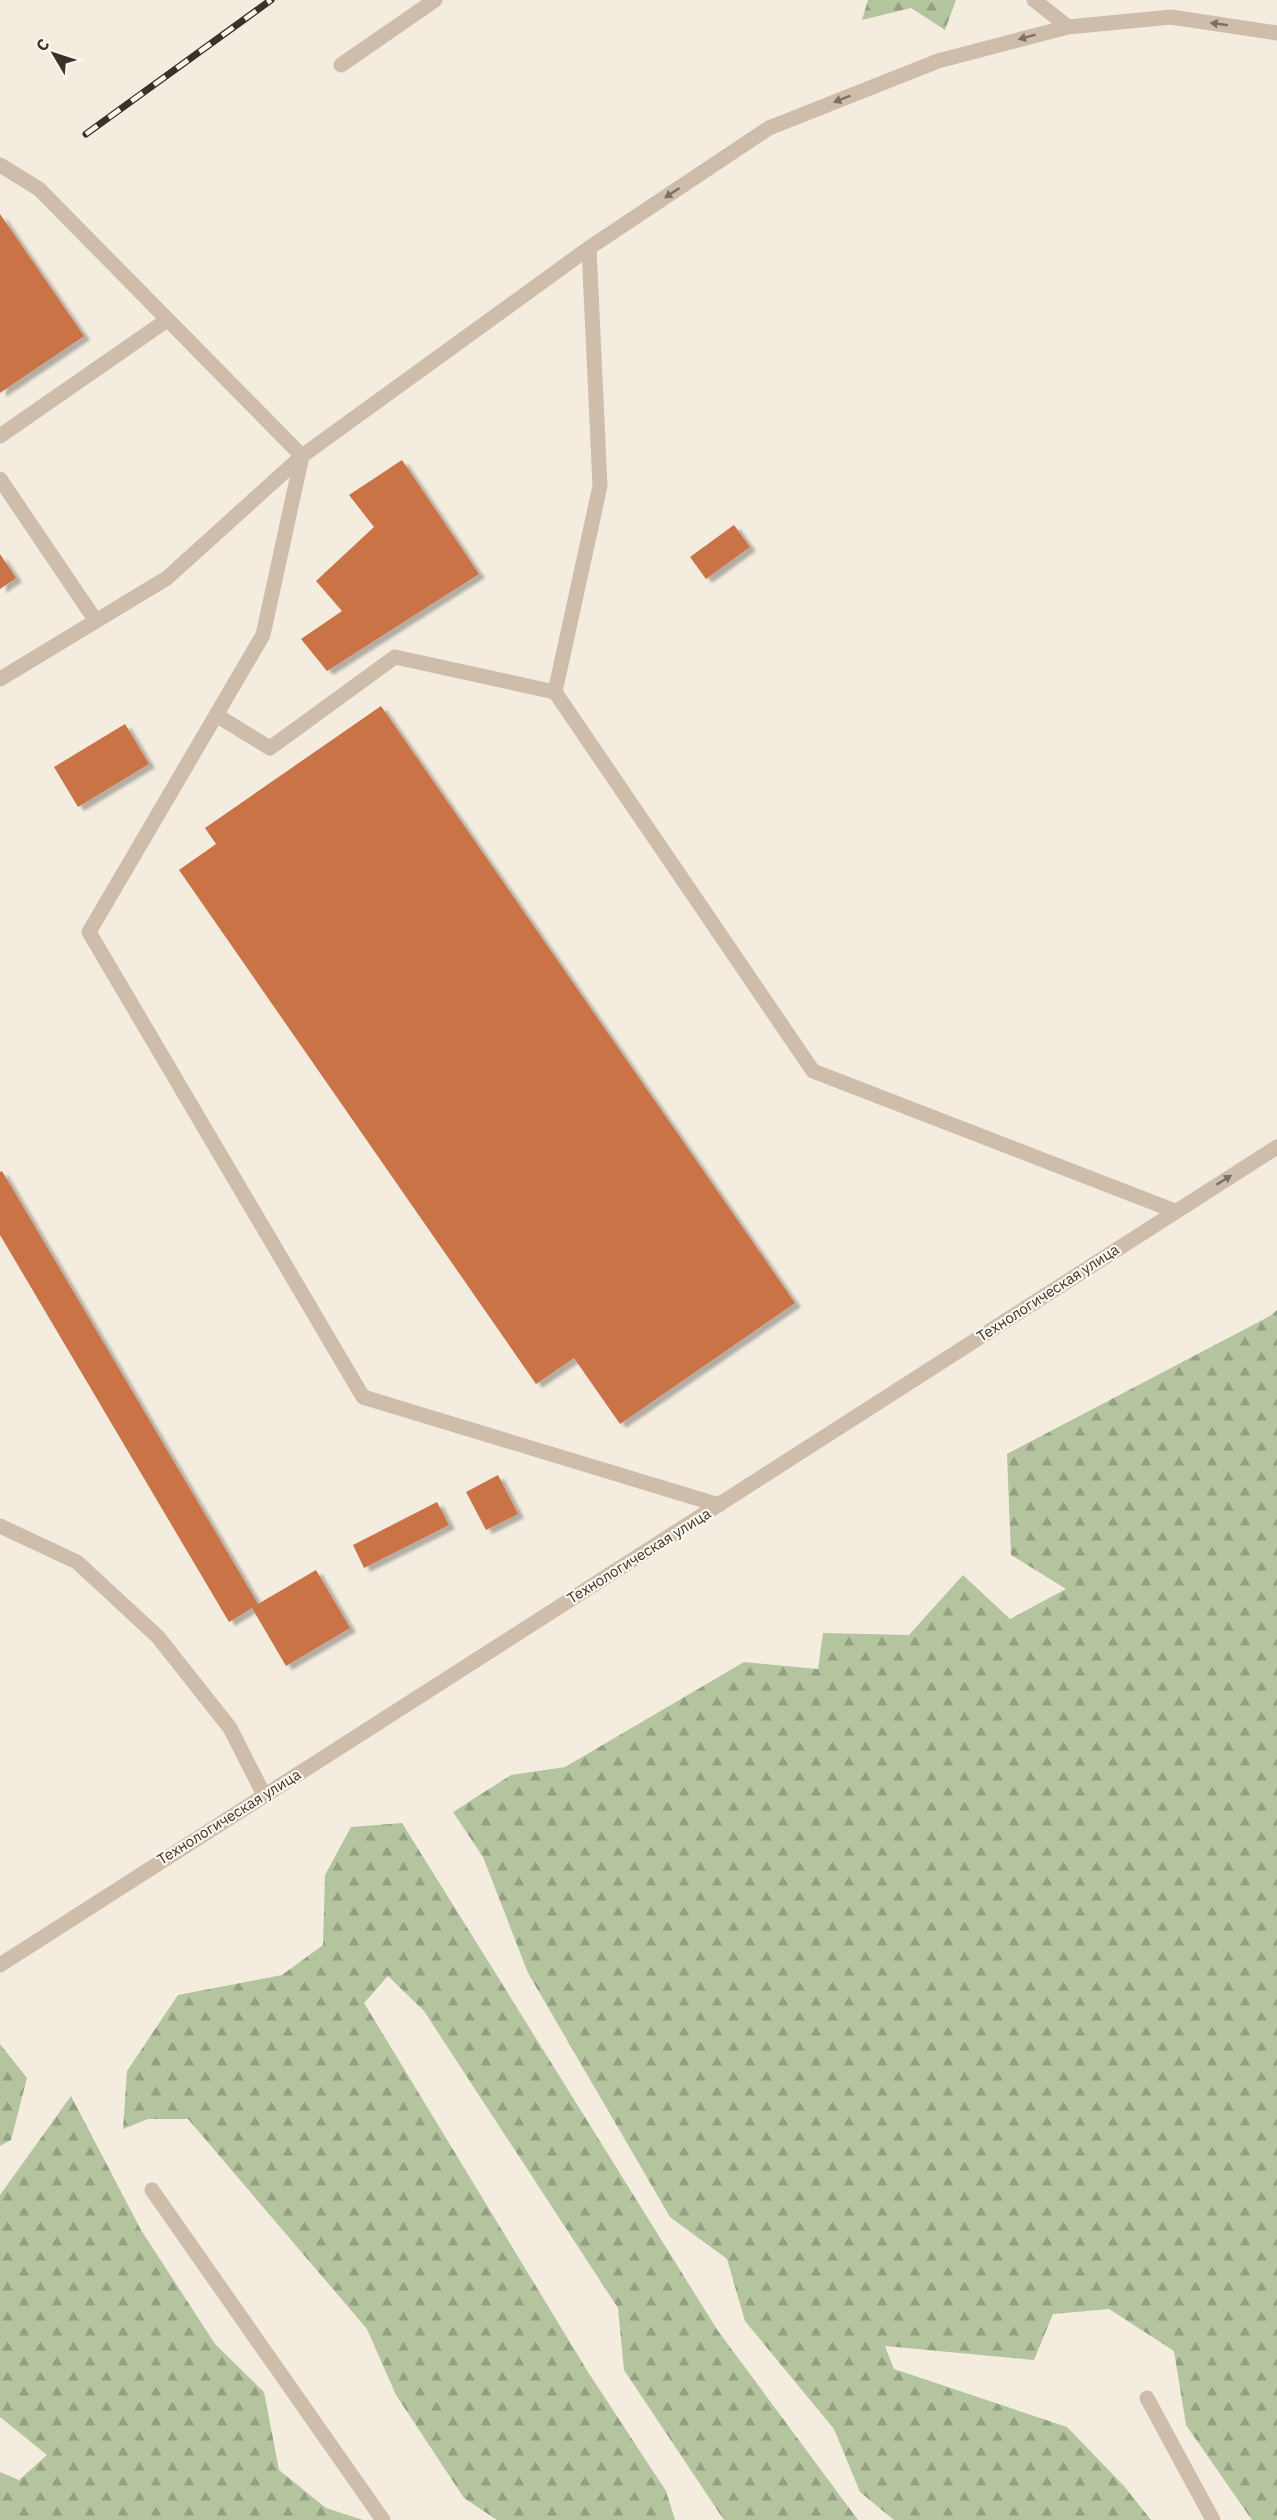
<svg xmlns="http://www.w3.org/2000/svg" width="1277" height="2520" font-family="'IBM Plex Sans',sans-serif">
<style>
.forest{fill:url(#forest-firs)}
.building{fill:#ca7347;filter:url(#shadow)}
.lines{fill:none;stroke-linecap:round;stroke-linejoin:round}
.service{stroke:#cdbdaa;stroke-width:15}
.minor{stroke:#cdbdaa;stroke-width:15}
.rail-casing{stroke:#3a312a;stroke-width:7}
.rail{stroke:#fbf5ec;stroke-width:4.5;stroke-dasharray:14;stroke-linecap:butt}
.oneway{fill:#7c7064}
.labels{text-anchor:middle;stroke-width:4.5;stroke-linejoin:round;paint-order:stroke}
.street-label{font-size:15px;fill:#3a312a;stroke:#fbf5ec}
</style>
<defs>
<pattern id="forest-firs" width="22" height="20" patternUnits="userSpaceOnUse" patternTransform="scale(1.5)"><rect width="22" height="20" fill="#b4c49e"/><path d="M5 1l3.5 6h-7zM16 11l3.5 6h-7z" fill="#93a081"/></pattern>
<filter id="shadow"><feDropShadow dx="6" dy="4" stdDeviation="1.5" flood-color="#0004"/></filter>
</defs>
<rect width="100%" height="100%" fill="#f4ecdf"/>
<path class="forest" d="M868 0H956L945 30 911 8 862 20Z
M1277 1310V2520H1252L1186 2425 1174 2351 1109 2309 1053 2314 1034 2360 885 2346 894 2369 1067 2427 1124 2486 1151 2520H894L860 2492 834 2429 745 2321 727 2259 670 2217 528 1973 483 1857 453 1812 511 1775 565 1767 744 1662 818 1669 823 1633 909 1635 963 1575 1010 1619 1066 1589 1011 1555 1007 1454 1270 1316Z
M402 1823 718 2331 858 2520H724L624 2370 618 2308 424 2011 388 1976 364 2003 588 2372 666 2491 675 2520H497L464 2498 396 2395 367 2329 188 2119H148L123 2129 127 2071 178 1995 282 1975 323 1945 325 1875 351 1827Z
M0 2044 27 2078 11 2140 0 2146Z
M71 2096 141 2230 215 2344 264 2392 279 2470 326 2508 363 2520H0V2472L19 2480 47 2455 0 2417V2195Z"/>
<path class="building" d="M0 214 84 336 0 393Z
M402 460 479 574 327 671 301 639 342 611 316 581 374 527 349 495Z
M734 525 750 547 706 579 690 557Z
M0 554 16 578 0 589Z
M381 706 795 1303 620 1424 574 1358 536 1384 179 870 216 844 205 828Z
M125 724 149 764 78 807 54 767Z
M2 1171 258 1604 316 1570 350 1628 286 1666 252 1608 229 1622 0 1235V1172Z
M498 1475 518 1514 486 1530 466 1492Z
M437 1502 449 1525 364 1568 353 1545Z"/>
<g class="lines">
<path class="service" d="M1034 0 1068 27
M341 65 435 0
M0 165 39 189 302 456 167 578 0 679
M589 248 600 486 555 692 813 1071 1175 1211
M0 436 167 320
M0 479 96 621
M216 715 270 748 395 657 555 692
M719 1505 363 1397 89 932 263 635 302 456 589 248 769 128 938 61 1068 27 1171 17 1277 33
M0 1526 77 1562 158 1637 230 1728 264 1795
M152 2190 383 2520
M1147 2398 1213 2520"/>
<path class="minor" d="M0 1965 1277 1147"/>
<g class="rail-casing">
<path id="rail" d="M86 134 271 0"/>
</g>
<use href="#rail" class="rail"/>
</g>
<defs><path id="oneway-solid" d="M-6-.8H1V-3.2L6.5 0L1 3.2V.8H-6Z" transform="scale(1.5)"/></defs>
<g class="oneway">
<use href="#oneway-solid" transform="translate(1219 24) rotate(-172)"/>
<use href="#oneway-solid" transform="translate(1027 37) rotate(165)"/>
<use href="#oneway-solid" transform="translate(842 99) rotate(158)"/>
<use href="#oneway-solid" transform="translate(672 193) rotate(146)"/>
<use href="#oneway-solid" transform="translate(1224 1180) rotate(-32)"/>
</g>
<g class="labels">
<g class="street-label">
<text transform="translate(1048 1293) rotate(-33)" y="5">Технологическая улица</text>
<text transform="translate(639 1556) rotate(-32)" y="5">Технологическая улица</text>
<text transform="translate(229 1817) rotate(-32)" y="5">Технологическая улица</text>
</g>
</g>
<g transform="translate(54 54) rotate(309)" stroke="#fbf5ec" stroke-width="4.5" paint-order="stroke">
<path d="M0-4.5L10 22L0 15L-10 22Z" fill="#3a312a"/>
<text y="-9" font-size="16" font-weight="bold" text-anchor="middle" fill="#3a312a">С</text>
</g>
</svg>
